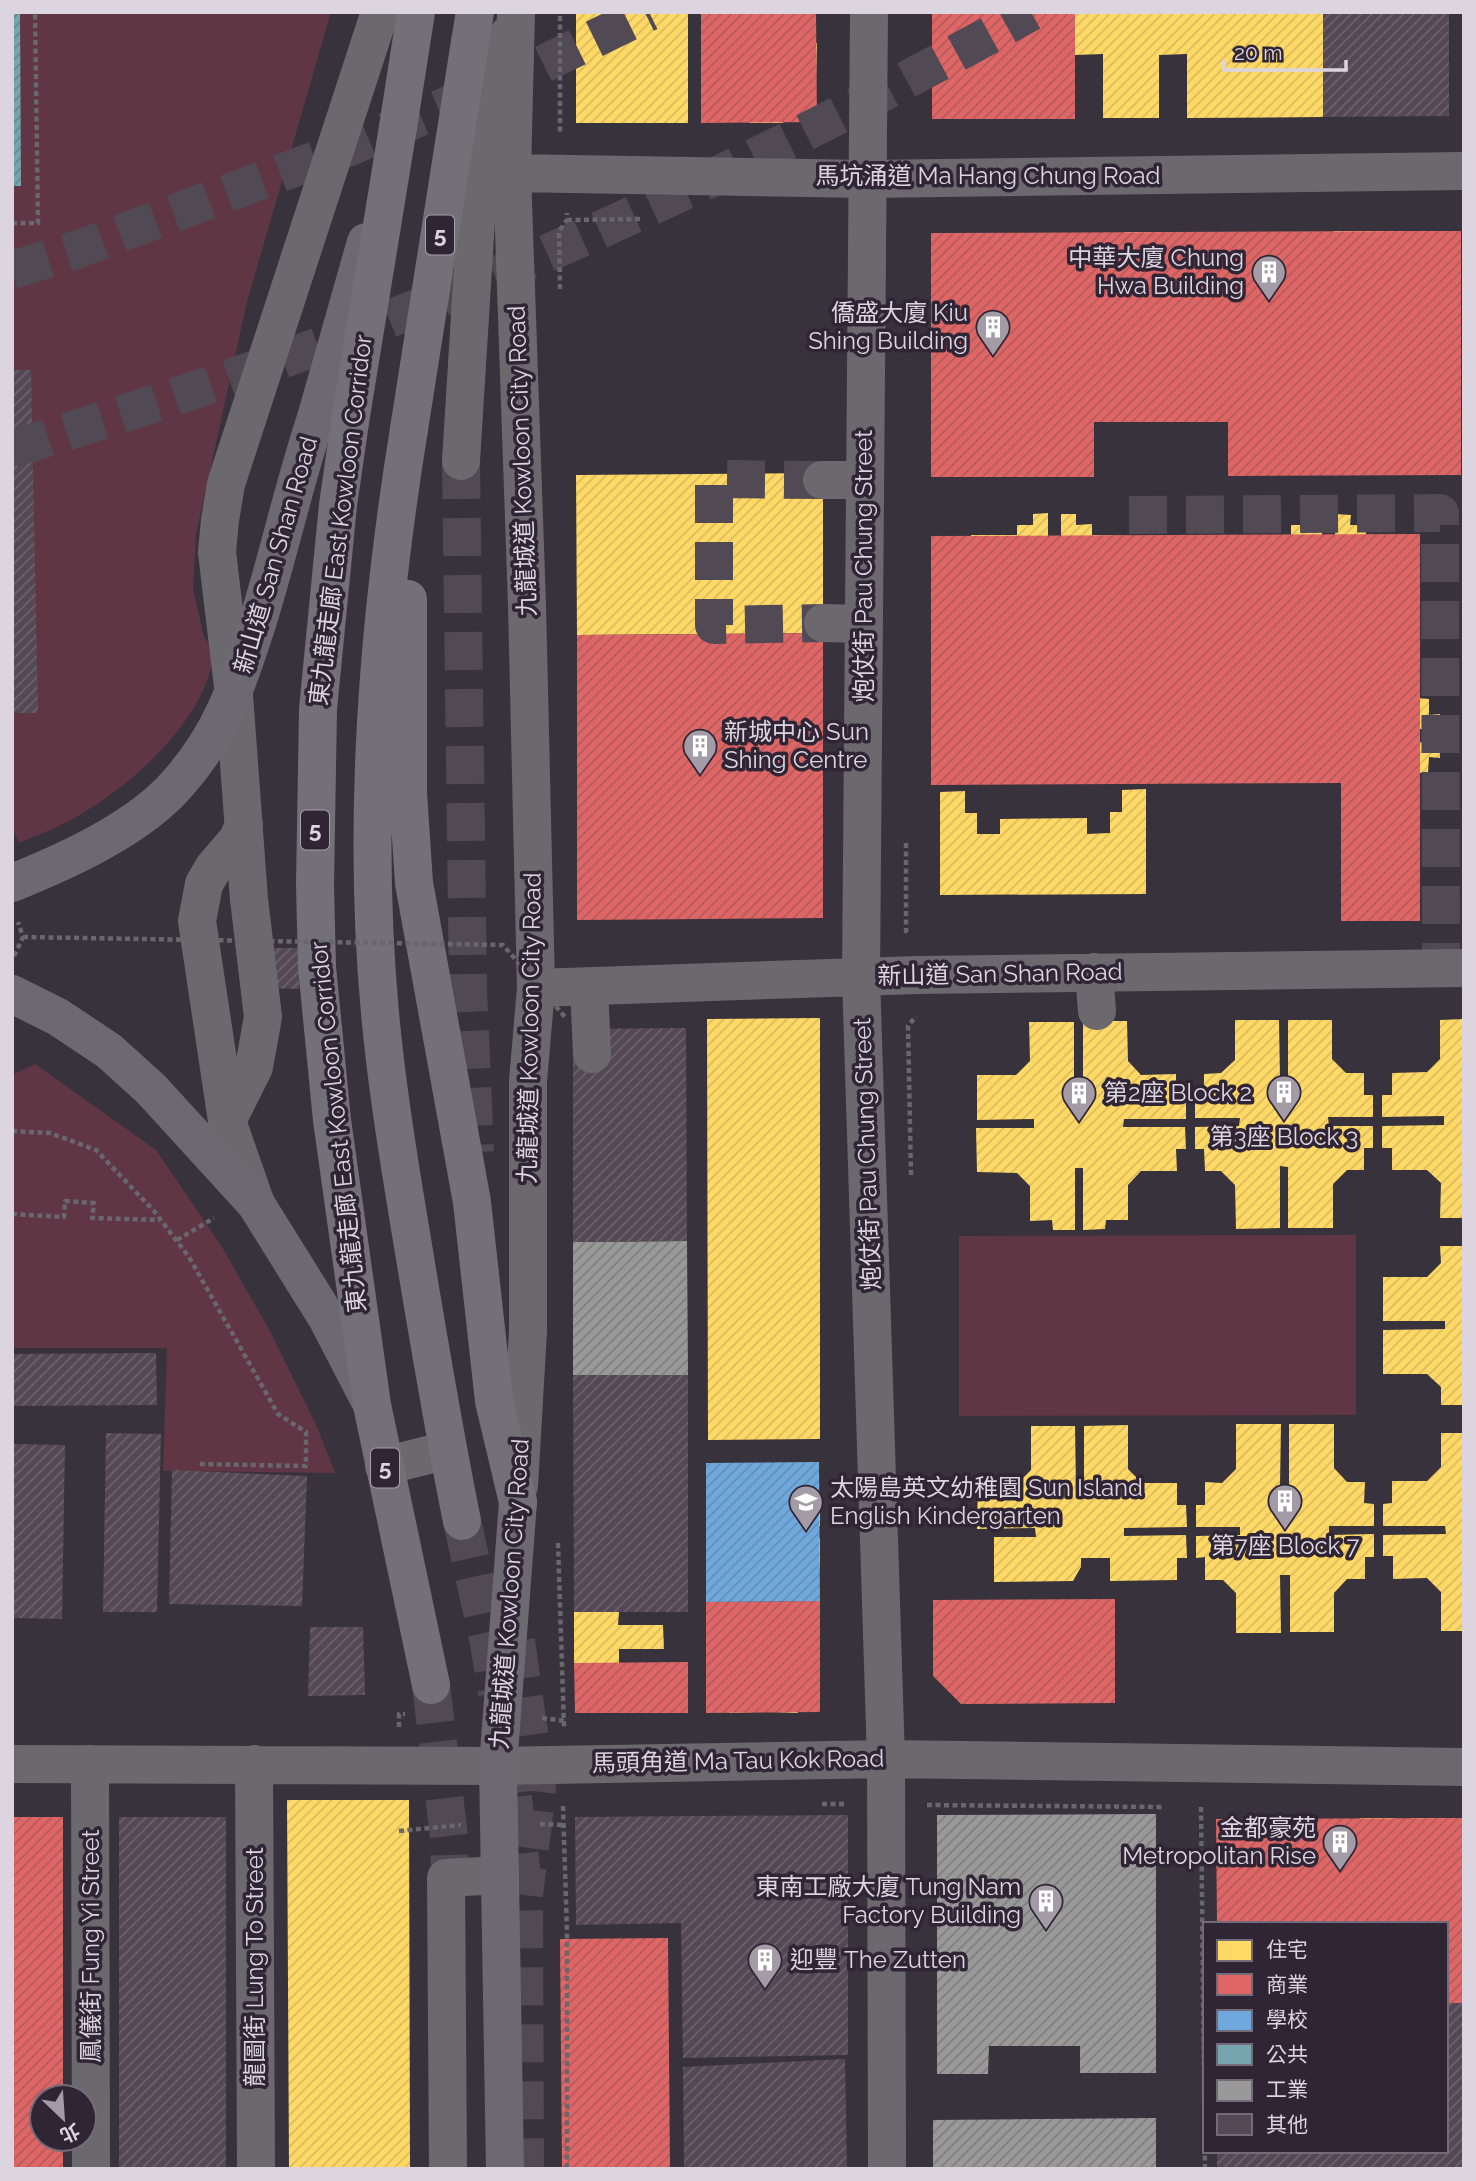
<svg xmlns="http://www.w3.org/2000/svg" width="1476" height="2181" font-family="Raleway,'Noto Sans TC',sans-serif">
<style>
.green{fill:#603645}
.homes{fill:url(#homes-hatch)}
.shops{fill:url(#shops-hatch)}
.schools{fill:url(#schools-hatch)}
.public{fill:url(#public-hatch)}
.industry{fill:url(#industry-hatch)}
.building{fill:url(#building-hatch)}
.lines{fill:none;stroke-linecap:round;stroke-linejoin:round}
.minor-tunnel{stroke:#514a55;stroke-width:38;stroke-dasharray:38 19;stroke-linecap:butt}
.highway-tunnel{stroke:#514a55;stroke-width:38;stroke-dasharray:38 19;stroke-linecap:butt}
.path{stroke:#68676b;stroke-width:4.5;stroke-dasharray:5 3.5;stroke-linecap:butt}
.minor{stroke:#6b696e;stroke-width:38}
.major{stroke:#6c6970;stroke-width:38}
.highway{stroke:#737078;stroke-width:38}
.path-bridge{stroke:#68676b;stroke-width:4.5;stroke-dasharray:5 3.5;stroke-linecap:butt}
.major-bridge{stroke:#6c6970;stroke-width:38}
.highway-bridge{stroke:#737078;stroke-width:38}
.labels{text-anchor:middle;stroke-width:7;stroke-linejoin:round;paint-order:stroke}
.shield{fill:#2f2535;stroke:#a8a0ad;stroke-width:2}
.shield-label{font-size:23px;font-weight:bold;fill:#dcd5e0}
.street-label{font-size:24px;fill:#dcd5e0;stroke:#2f2535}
.poi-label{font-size:24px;fill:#dcd5e0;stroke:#2f2535;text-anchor:end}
</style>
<defs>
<pattern id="homes-hatch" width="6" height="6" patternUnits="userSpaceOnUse" patternTransform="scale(1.75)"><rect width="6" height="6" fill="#ffd966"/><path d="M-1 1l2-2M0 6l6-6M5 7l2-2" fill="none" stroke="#d9ba5f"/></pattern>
<pattern id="shops-hatch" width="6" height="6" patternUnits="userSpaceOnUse" patternTransform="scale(1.75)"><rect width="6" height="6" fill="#e06666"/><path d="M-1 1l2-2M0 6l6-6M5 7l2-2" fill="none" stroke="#b15b5c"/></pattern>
<pattern id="schools-hatch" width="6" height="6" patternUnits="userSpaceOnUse" patternTransform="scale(1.75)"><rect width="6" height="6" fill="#6fa8dc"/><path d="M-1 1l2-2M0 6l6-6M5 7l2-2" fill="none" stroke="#648eb6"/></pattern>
<pattern id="public-hatch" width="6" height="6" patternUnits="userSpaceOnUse" patternTransform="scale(1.75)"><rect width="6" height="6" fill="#76a5af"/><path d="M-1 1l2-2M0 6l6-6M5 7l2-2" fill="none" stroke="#66878f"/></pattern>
<pattern id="industry-hatch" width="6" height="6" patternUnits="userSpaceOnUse" patternTransform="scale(1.75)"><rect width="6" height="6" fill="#999"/><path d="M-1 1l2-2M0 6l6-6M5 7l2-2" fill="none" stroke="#7f7e7f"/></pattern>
<pattern id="building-hatch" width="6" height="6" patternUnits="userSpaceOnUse" patternTransform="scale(1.75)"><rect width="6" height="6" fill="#544854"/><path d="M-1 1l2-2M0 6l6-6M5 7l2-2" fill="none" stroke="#6c626c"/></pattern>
</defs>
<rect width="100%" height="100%" fill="#38323c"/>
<path class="green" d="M12 12H331L247 302 196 534 193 589 204 637 214 651C208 718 133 784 78 816 60 827 39 834 19 843L12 827Z
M35 1064 156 1150 222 1247 270 1331 317 1427 335 1473 163 1471 167 1348H12V1075Z
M1356 1235V1415L959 1416V1236Z"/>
<path class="homes" d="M576 12H688V123H576Z
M749 12H783V43H817L816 82H783V123H749Z
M1075 12H1323V117L1187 118V54L1159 55V118H1103V54L1075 55Z
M1333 231H1413V326H1421L1422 386 1413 387 1412 408 1368 409V370H1332V321H1310V370L1228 371V321H1205V370H1168V409H1124V387H1116V327L1125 326V232H1204V283H1230V232H1308V282H1333Z
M931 233H1057V298H1014V326H1055L1056 388H1013L1012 415H1055V477H931V414H973V388H931V325H974V297H931Z
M823 473V633L577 635 576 475Z
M1048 513V536H1061V514H1076V525L1092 524V535L1138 536V561H1113L1112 581H1138L1137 607 1091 606V617H1075V628H1060L1061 605H1047V628H1032V617L1016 616V606H970V580H996V561H970L971 535H1017V525H1033V514Z
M1308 514H1322V537H1335V514L1351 515 1350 525H1366V536H1413L1412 562H1387V581H1412V607H1366V618H1350V628L1335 629V606H1322V629L1306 628 1307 618H1291V607H1244L1245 581H1270V562H1245V536H1291V525H1307Z
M757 636H787V666L818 665V694L794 695V717L818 716V745L788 746V806L819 805V834L795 835V857H819V886H789V916H760V886L728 887V858L752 857V835H728V806H759L758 746H727V718L751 717V695H727V666H757Z
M610 638H638L639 668H670V696L646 697V719H670V748H639V778L640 808H671V837H647V859L671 858V888H640V918L611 919V889H580V860H604V837H580V809H611L610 748H579V720L603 719V697H579V669L610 668Z
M1347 652H1373V678L1393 677V653H1419L1418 698 1429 699V715L1440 714V729H1417V742L1440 743V758L1429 757 1428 773H1418L1417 819H1392V794H1372V819H1346V773H1336V757H1325V742H1347L1348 729H1325V714H1336V699L1347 698Z
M1032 660H1047V683H1060V661L1075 660V671H1091V682H1137V708H1111V727H1136L1137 753H1091L1090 764 1074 763V774H1059L1060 752H1046V774H1031V763H1015V753H969V727H995V708L969 707V682H1016V671H1032Z
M1146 789V894L940 895V792L965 791V813H977V834H1000V819L1087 818V834L1110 833V812H1122V790Z
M820 1018V1439L708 1440 707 1019Z
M1464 1019V1218H1440L1441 1183 1427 1170H1392V1148H1382V1126L1444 1125V1116L1382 1117V1095H1392V1073L1427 1072 1440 1059V1020Z
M1235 1020H1279L1280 1078H1288V1020H1332V1059L1346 1073H1364V1095H1373V1117H1328L1329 1126H1373V1148H1364V1170H1347L1333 1184V1228H1288V1167L1280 1166V1228L1236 1229 1235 1185 1221 1171H1205L1204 1149H1195V1127L1239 1126 1240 1118H1195V1096H1204V1074L1221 1073 1235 1060Z
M1083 1021H1127L1128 1061 1141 1075 1176 1074V1096H1186V1119H1124L1123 1127H1185L1186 1149H1176L1177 1171H1141L1128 1185V1220H1106L1105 1229 1083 1230V1168H1075V1230H1053L1052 1220 1030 1221V1186L1017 1173 977 1172 976 1128H1034V1119L977 1120V1075H1016L1030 1061 1029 1022H1074V1079H1083Z
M636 1058H680V1086L672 1085V1114H682V1169H673L672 1197H680V1224L636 1225V1178L609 1179V1186H588V1149L618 1148V1135H588L587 1097 609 1098V1105H636Z
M1440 1246H1464V1405H1441V1387L1427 1374H1383V1330L1445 1329V1321H1383V1277H1427L1441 1263Z
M619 1375H649L650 1473 619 1474V1442H597V1407H619Z
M1236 1424H1281L1280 1486H1289V1424H1334V1468L1347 1482H1365L1364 1503 1374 1504V1526H1329V1535L1374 1534V1557H1365V1579H1347L1334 1593V1632H1290V1575H1280L1281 1633H1236V1593L1223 1580H1205V1557L1196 1558V1536L1240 1535V1527H1196V1505H1205V1482L1222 1483 1236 1469Z
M1128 1425V1469L1142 1483H1177V1505H1186L1187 1527 1124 1528V1536L1186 1535 1187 1558H1177V1580L1110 1581V1558H1081V1567L1073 1581 994 1582V1537H1036L1035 1528 977 1529 978 1484H1017L1031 1470V1426H1075L1076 1488H1084V1426Z
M1441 1433H1464V1631H1441V1592L1427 1578 1393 1579V1556H1383V1535L1446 1534 1445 1526H1383V1504L1392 1503V1481H1427L1441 1467Z
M740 1479H771V1498H820V1526H792L791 1540 820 1539V1567L771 1568V1586H740Z
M619 1486H650V1599H619V1579L575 1580 574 1507 619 1506Z
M574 1612H619L618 1625H663L664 1649H619V1663H641V1676L662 1675 663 1697H641V1713H609V1697L588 1698 587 1676H609V1663H574Z
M968 1612H1053L1052 1630H1095V1667H1052V1691H1016V1666H1004V1691H968V1667H933V1630H969Z
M777 1626H798V1647H820V1676L798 1677V1713L770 1712V1701H757V1712L729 1713V1677H706L707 1647H777Z
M287 1800H409L410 2169H289Z
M1360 1818H1396L1397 1854H1412V1818H1448V1853H1464V1885H1451V1901H1464V1931H1446V1924H1329V1914H1313L1314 1902H1357V1885L1302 1886V1872H1310V1855L1360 1854Z
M1446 2019H1464V2083H1446Z
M1217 2151H1327V2169H1217Z"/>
<path class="shops" d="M701 12H816L817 122 701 123Z
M932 12H1075V119H932Z
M1413 231H1461V475L1228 476V422H1094V477H931V233Z
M1420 534V921H1341V783L931 785V536Z
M823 633V918L577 920V635Z
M1115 1599V1703L961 1704 933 1676V1600Z
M820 1601V1712L706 1713V1602Z
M688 1662V1713H575L574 1663Z
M12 1817H63V2097H42V2139H63V2169H12Z
M1464 1818V2003H1446V1924H1217L1216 1819Z
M668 1938 670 2169H562L560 1939Z"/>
<path class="schools" d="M819 1462 820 1601 706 1602V1463Z"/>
<path class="public" d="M12 12H20L21 186H12Z"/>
<path class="industry" d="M687 1241 688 1375H573V1242Z
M1156 1814V2073H1080V2046H989L988 2074H937V1815Z
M1156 2118V2169H933V2120Z"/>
<path class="building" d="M1323 12H1449V116L1323 117Z
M12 370H31L38 713H12Z
M269 948H300L299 989 269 988Z
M686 1028 687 1241 573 1242V1029Z
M156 1353 157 1405 12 1406V1354Z
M573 1375H688V1612H574Z
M106 1433 161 1434 157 1612H103Z
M12 1444 65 1445 62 1619 12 1618Z
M172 1470 307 1476 302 1606 169 1604Z
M310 1627H363L365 1695 308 1696Z
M848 1815V2055L683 2058 681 1923 576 1925 575 1817Z
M119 1817H226V2169H119Z
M1446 2003H1464V2169H1217V2151H1446Z
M845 2059 847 2169H684L683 2067Z"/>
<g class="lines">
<path class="minor-tunnel" d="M461 461 468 989 475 1152
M822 480 714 479V625L823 623
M1129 515 1440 513 1441 969
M516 1641 537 1790 524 1895"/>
<path class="highway-tunnel" d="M12 270 79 249 350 147 535 68 649 12
M12 449C113 417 215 385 314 348 561 255 801 141 1031 12
M462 1521 489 1643 497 1693
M431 1685 449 1837 451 1911
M513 1797 524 1895 525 2169"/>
<path class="path" d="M560 16V133
M567 220 643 219
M12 223H38L35 12
M560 289 559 231 567 220V213
M906 843V931L909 934
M14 956 23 937 18 922
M12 1131 50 1133 96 1150 154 1211 189 1257 278 1414 306 1432V1466L199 1464
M911 1175 908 1026 916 1016
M12 1214 64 1217 65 1201 94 1203 92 1218 160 1220
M177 1240 214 1218
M558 1543 564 1727
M542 1718 565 1721
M399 1727V1714H405
M822 1804H845
M927 1805 1163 1807
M563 1806 567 1933V2169
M1201 1807 1205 2169
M540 1824 563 1825
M399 1831 461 1825"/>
<path class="minor" d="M516 12 512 173 527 605 536 988 528 1081V1331L519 1486
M869 12 861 977 886 1759 887 2169
M512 173 867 179 1464 171
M461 461 484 91 508 35
M822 480H865
M823 623 863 624
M244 824 238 839 214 867 204 884 197 921 227 1121 256 1204
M1094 972 1097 1011
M589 987 592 1054
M536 988 918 975 1464 968
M227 1121 254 1067 263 1017 249 899 234 695 217 552 220 520 226 484 380 12
M384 1466 448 1450
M12 1764 498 1766 886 1759 1464 1767
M90 1764 91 2169
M254 1764 256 2169
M448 2169 446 1878 500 1875"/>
<path class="major" d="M12 883C67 861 140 828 179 782 222 733 236 688 256 627 278 558 293 487 316 418
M12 994 58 1017 109 1051 151 1089 256 1204 327 1318 369 1399
M505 2169 498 1766 518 1502"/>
<path class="highway" d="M470 42 475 12
M398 127 416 12
M350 422 338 505 318 709 315 885 317 967 332 1120 372 1405 431 1685
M409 429C378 622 362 818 380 1013 388 1100 403 1185 417 1270 431 1354 445 1437 462 1521
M408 599V793L414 883 472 1202 494 1401 518 1502"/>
<path class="path-bridge" d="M23 937 503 945 565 1017"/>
<path class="major-bridge" d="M316 418 366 242"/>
<path class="highway-bridge" d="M350 422 398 127
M409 429 470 42"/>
</g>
<defs>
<g id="building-pin" transform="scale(1.75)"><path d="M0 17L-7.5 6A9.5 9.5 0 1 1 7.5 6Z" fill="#a39ca7" stroke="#2f2535"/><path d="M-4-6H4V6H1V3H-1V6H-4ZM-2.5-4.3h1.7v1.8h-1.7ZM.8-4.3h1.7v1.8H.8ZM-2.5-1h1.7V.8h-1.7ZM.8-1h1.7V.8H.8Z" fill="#fff"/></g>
<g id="school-pin" transform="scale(1.75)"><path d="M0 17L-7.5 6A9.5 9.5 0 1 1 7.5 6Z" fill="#a39ca7" stroke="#2f2535"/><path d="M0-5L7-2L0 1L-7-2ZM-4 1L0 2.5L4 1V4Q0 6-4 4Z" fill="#fff"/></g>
</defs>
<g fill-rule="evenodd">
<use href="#building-pin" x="1269" y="272"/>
<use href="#building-pin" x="993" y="327"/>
<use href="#building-pin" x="700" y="746"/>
<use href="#building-pin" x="1284" y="1092"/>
<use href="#building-pin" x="1079" y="1093"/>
<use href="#building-pin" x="1285" y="1501"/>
<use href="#school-pin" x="806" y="1502"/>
<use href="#building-pin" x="1340" y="1842"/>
<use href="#building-pin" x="1046" y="1901"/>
<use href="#building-pin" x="765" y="1960"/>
</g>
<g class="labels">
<g class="shield">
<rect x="426" y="215.5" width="28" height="39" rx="5"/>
<rect x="301" y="810.5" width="28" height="39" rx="5"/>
<rect x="371" y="1448.5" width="28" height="39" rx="5"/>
</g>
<g class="shield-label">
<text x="440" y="243">5</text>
<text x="315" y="838">5</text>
<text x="385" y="1476">5</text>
</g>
<g class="street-label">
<text x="988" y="184">馬坑涌道 Ma Hang Chung Road</text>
<text transform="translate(522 461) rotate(-92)" y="8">九龍城道 Kowloon City Road</text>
<text transform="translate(341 520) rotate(-83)" y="8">東九龍走廊 East Kowloon Corridor</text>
<text transform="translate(276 555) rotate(-74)" y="8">新山道 San Shan Road</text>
<text transform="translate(864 566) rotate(-90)" y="8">炮仗街 Pau Chung Street</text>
<text transform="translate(1000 974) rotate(-1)" y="8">新山道 San Shan Road</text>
<text transform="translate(530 1028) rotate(-89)" y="8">九龍城道 Kowloon City Road</text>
<text transform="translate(338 1127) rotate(-96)" y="8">東九龍走廊 East Kowloon Corridor</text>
<text transform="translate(867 1154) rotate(-92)" y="8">炮仗街 Pau Chung Street</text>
<text transform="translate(510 1594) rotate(-86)" y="8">九龍城道 Kowloon City Road</text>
<text transform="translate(738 1761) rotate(-1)" y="8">馬頭角道 Ma Tau Kok Road</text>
<text transform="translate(91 1946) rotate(-90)" y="8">鳳儀街 Fung Yi Street</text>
<text transform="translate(255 1967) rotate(-90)" y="8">龍圖街 Lung To Street</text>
</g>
<g class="poi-label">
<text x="1244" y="266">中華大廈 Chung<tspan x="1244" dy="28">Hwa Building</tspan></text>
<text x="968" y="321">僑盛大廈 Kiu<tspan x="968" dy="28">Shing Building</tspan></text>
<text x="724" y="740" text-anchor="start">新城中心 Sun<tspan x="724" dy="28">Shing Centre</tspan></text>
<text x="1104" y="1101" text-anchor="start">第2座 Block 2</text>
<text x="1284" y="1145" text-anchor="middle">第3座 Block 3</text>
<text x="830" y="1496" text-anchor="start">太陽島英文幼稚園 Sun Island<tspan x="830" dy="28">English Kindergarten</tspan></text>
<text x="1285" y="1554" text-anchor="middle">第7座 Block 7</text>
<text x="1316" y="1836">金都豪苑<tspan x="1316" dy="28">Metropolitan Rise</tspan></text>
<text x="1021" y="1895">東南工廠大廈 Tung Nam<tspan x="1021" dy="28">Factory Building</tspan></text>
<text x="790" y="1968" text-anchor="start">迎豐 The Zutten</text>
</g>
</g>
<rect width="1476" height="2181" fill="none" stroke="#dcd5e0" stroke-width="28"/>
<rect x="1203" y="1922" width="245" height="231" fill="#2f2535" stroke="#746b79" stroke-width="2"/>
<rect x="1217" y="1940" width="35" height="21" fill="#ffd966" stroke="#746b79" stroke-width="2"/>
<text x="1266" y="1957" font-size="21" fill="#dcd5e0">住宅</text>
<rect x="1217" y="1974" width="35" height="21" fill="#e06666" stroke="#746b79" stroke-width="2"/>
<text x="1266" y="1992" font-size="21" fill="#dcd5e0">商業</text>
<rect x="1217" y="2010" width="35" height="21" fill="#6fa8dc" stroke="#746b79" stroke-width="2"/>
<text x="1266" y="2027" font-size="21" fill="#dcd5e0">學校</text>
<rect x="1217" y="2044" width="35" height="21" fill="#76a5af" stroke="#746b79" stroke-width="2"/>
<text x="1266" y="2062" font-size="21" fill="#dcd5e0">公共</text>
<rect x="1217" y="2080" width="35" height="21" fill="#999999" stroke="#746b79" stroke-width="2"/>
<text x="1266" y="2097" font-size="21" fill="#dcd5e0">工業</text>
<rect x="1217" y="2114" width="35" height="21" fill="#544854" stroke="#746b79" stroke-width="2"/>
<text x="1266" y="2132" font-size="21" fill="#dcd5e0">其他</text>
<g transform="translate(63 2118) rotate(155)"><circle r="33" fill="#2f2535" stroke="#746b79" stroke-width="2"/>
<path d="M0-5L12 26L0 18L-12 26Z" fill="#a39ca7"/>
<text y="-10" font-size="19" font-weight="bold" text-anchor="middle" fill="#dcd5e0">北</text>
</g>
<path d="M1224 60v10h122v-10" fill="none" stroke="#dcd5e0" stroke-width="3.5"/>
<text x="1234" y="60" font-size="21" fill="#dcd5e0" stroke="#2f2535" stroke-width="5" paint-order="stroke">20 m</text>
</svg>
